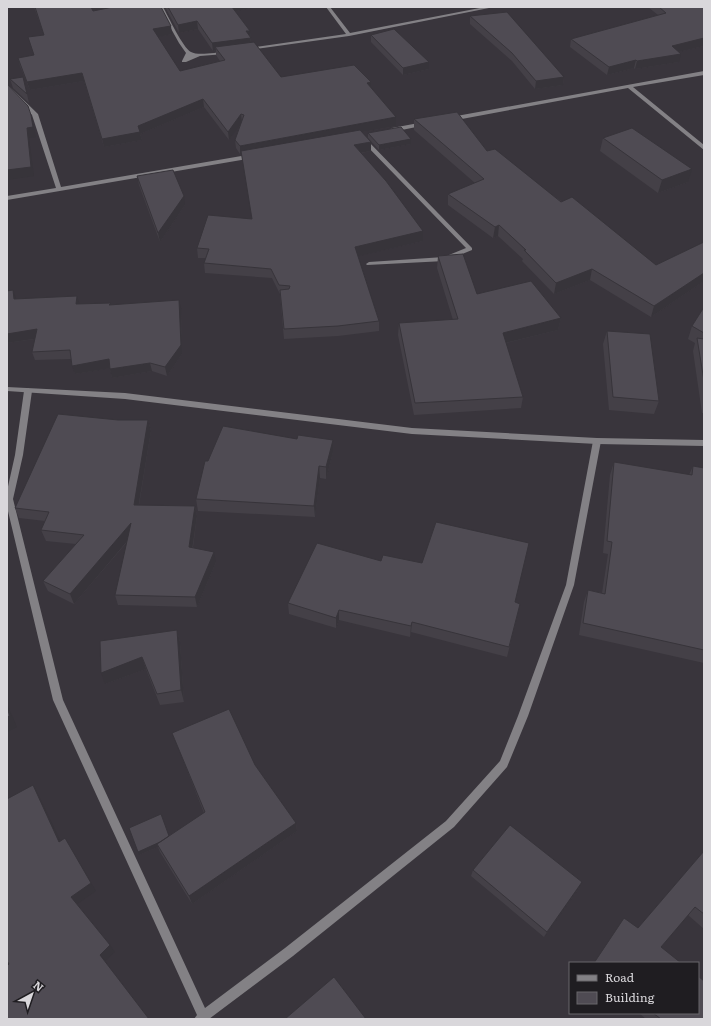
<svg xmlns="http://www.w3.org/2000/svg" width="711" height="1026" font-family="Literata,serif">
<style>
.lines{fill:none;stroke-linecap:round;stroke-linejoin:round}
.minor{fill:#838185;fill-rule:evenodd}
.tertiary{fill:#838185;fill-rule:evenodd}
.wall{fill:#444047}
.shaded-wall{fill:#37343a}
.building{fill:#4f4b53;stroke:#37343a}
</style>
<rect width="100%" height="100%" fill="#39353c"/>
<g class="lines">
<path class="minor" d="M159 7H163C168 16 183 48 191 52 198 56 217 52 225 52L227 53 225 54 200 56 186 62H182V61L186 53 179 43Z
M326 7H330L350 33 485 7H494L349 36 249 50 247 49 249 48 346 34Z
M704 71V75L633 87 704 145V150L628 88 451 121 448 119 451 117Z
M7 84 38 114 61 187 253 154 256 156 253 158 7 200V196L56 188 32 115 7 89Z
M424 122 427 124 426 125 392 132 389 130 392 128Z
M364 138 366 139 472 248V250L445 261 367 265 366 264 369 262 444 257 466 248 362 141V139Z
M28 388 32 391 23 455 13 499 63 700 205 1008 285 948 446 821 500 761 518 716 566 585 593 441 597 438 601 441 574 585 528 716 507 767 454 827 293 956 209 1019H194L197 1015 53 700 7 507V491L15 455 24 391Z"/>
<path class="tertiary" d="M7 387 125 393 412 428 597 438 704 440V446L597 444 412 434 125 399 7 391Z"/>
</g>
<path class="wall" d="M34 7H91L93 11 172 34 157 37 180 71 220 61 216 55V50L213 51 198 29 179 33 165 7H256L235 11 250 31 251 42 281 77 371 82V88L396 126 362 132 371 151 362 153 423 241 358 256 379 321V331L338 336 284 339 280 294 272 278 205 273 204 263 206 258H198L197 248 252 218 242 154H240L236 148 235 140 241 122 229 140 204 107 140 134 142 140 104 147 84 81 30 90 20 66 18 58 34 55 28 37 44 35Z
M648 7H704V46L678 52 679 62 635 69 634 68 607 75 570 47 571 39 658 15Z
M470 16 564 77 563 85 535 89 512 61 470 24Z
M371 35 429 69 403 75 371 42Z
M10 79 25 85 29 103 13 88Z
M414 119 487 151 656 265 704 242V281L651 317 590 280 554 294 522 261 523 259 498 236 493 238 448 205V194L475 183 414 130Z
M368 133 411 144 379 150 368 138Z
M603 138 688 182 658 193 600 151Z
M137 176 185 205 160 242 139 185Z
M438 256 477 294 561 318 558 330 506 343 523 397 521 408 414 415 398 335 399 323 453 320 437 268Z
M16 299 80 304 181 308 182 354 167 376 152 371 112 378 110 368 75 374 71 359 35 360 32 352 35 339 7 343Z
M704 307V413H702L693 351 695 343 688 339 692 326Z
M607 331 659 401 654 414 609 410 603 344Z
M118 420H148L151 431 139 505 195 506 197 516 193 547 216 562 197 607 118 605 115 595 127 542 74 604 48 591 43 581 76 544 46 541 41 530 45 521 19 518 15 508Z
M297 439 333 440V452L326 479 320 478 315 517 198 511 196 499 208 461Z
M614 462 689 475 693 466 704 468V663L579 635 584 602 588 590 602 593 608 554 603 553 610 475Z
M515 602 520 604 507 657 411 632 410 637 339 620 336 628 289 614 288 603Z
M177 630 180 642 184 702 160 705 146 669 105 684Z
M172 733 255 765 296 823 297 831 192 904 160 852 158 847 139 855 204 813 176 742Z
M704 851V929L688 915 661 947 638 928Z
M473 870 579 888 544 937 471 876Z
M639 1013H698L704 1019H646Z"/>
<path class="shaded-wall" d="M230 7H256L231 12Z
M197 21 198 29 179 33 178 25Z
M171 26 172 34 154 38 153 29Z
M246 31H250L251 45 215 47 216 50 213 51 212 43Z
M704 38V46L670 54 672 46Z
M681 54 679 62 635 69 637 61Z
M636 60 634 68 607 75 609 67Z
M429 62V69L403 75V68Z
M82 73 84 81 30 90 27 82Z
M564 77 563 85 535 89 536 81Z
M371 82V91L367 83Z
M203 99 204 107 140 134 142 140 104 147 102 139 138 126Z
M241 114 242 122 229 140 228 132Z
M31 115 36 137 29 138 34 176 7 180V170L27 128Z
M396 117V126L240 154V146Z
M411 139V144L379 150V145Z
M371 142V151L354 154V145Z
M692 169 688 182 658 193 662 180Z
M184 196 185 205 160 242 158 233Z
M499 225 498 236 493 238 495 227Z
M423 231V241L355 257V247Z
M592 269 590 280 554 294 556 283Z
M704 273V281L651 317 654 306Z
M13 290 16 298 17 308 14 299Z
M77 296 80 305 76 304Z
M179 300 181 308 182 354 167 376 165 367Z
M561 318 558 330 501 344 503 333Z
M37 329 40 338 7 343V334Z
M109 359 111 368 75 374 72 366Z
M150 363 152 371 112 378 110 369Z
M148 420 151 431 137 515 134 505Z
M333 440V452L326 479V467Z
M319 466 320 478 315 517 314 506Z
M195 506 197 516 191 557 189 547Z
M131 523 134 533 74 604 70 594Z
M214 552 216 562 197 607 195 597Z
M339 610V620L336 628V618Z
M412 622 411 632 410 637 411 626Z
M177 630 180 642 184 702 181 690Z
M142 657 146 669 105 684 101 673Z
M7 704 17 727 7 732Z
M33 785 38 794 65 850 59 842Z
M296 823 297 831 192 904 189 896Z
M169 837 157 844 158 847 139 855 138 852Z
M70 847 96 891 76 905 71 897Z
M582 882 579 888 544 937 547 932Z
M110 945 115 952 105 961 100 955Z"/>
<path class="building" d="M35 7H91L93 11 113 7H161L171 26 153 29 180 71 225 60 215 47 254 42 281 77 354 65 371 82 367 83 396 117 240 146 235 140 244 115 241 114 228 132 203 99 138 126 140 132 102 139 82 73 27 82 18 58 34 55 28 37 44 35Z
M168 7H232L250 31H246L251 38 212 43 197 21 178 25Z
M659 7H704V38L672 46 681 54 637 61 636 60 609 67 571 39 666 13Z
M507 12 564 77 536 81 512 53 470 16Z
M394 29 429 62 403 68 371 35Z
M23 77 27 94 10 79Z
M7 84 28 106 31 115 33 127 27 128 31 167 7 170Z
M457 112 487 151 495 149 561 202 572 197 656 265 704 242V273L654 306 592 269 556 283 524 250H526L499 225 495 227 448 194 484 179 414 119Z
M401 127 411 139 379 145 368 133Z
M632 128 692 169 662 180 603 138Z
M360 130 371 142 354 145 386 181 423 231 355 247 379 321 338 326 284 329 280 290 289 289 290 286 279 285 271 269 204 263 209 249 197 248 208 215 252 219 241 151Z
M173 170 184 196 158 233 137 176Z
M463 254 477 294 531 281 561 318 503 333 523 397 415 403 399 323 458 319 438 256Z
M13 290 14 299 77 296 76 304 111 303 109 305 179 300 181 345 165 367 150 363 110 369 109 359 72 366 70 350 32 352 37 329 7 334V291Z
M704 307V333L692 326Z
M607 331 650 334 659 401 613 397Z
M697 338 704 339V381Z
M58 414 118 420H148L134 505 195 506 189 547 214 552 195 597 115 595 131 523 70 594 43 581 84 535 41 530 49 512 15 508Z
M223 426 297 439 298 435 333 440 326 467 319 466 314 506 196 499 205 461H208Z
M614 462 692 475 693 466 704 468V650L583 623 588 590 605 594 612 542 607 541Z
M436 522 529 543 515 602 520 604 509 647 412 622 411 626 339 610 336 618 288 603 317 543 381 561 383 555 422 563Z
M177 630 181 690 157 694 142 657 101 673 100 641Z
M7 708 10 716 7 717Z
M229 709 255 765 296 823 189 896 157 844 205 812 172 733Z
M33 785 59 842 65 838 91 883 71 897 110 945 100 955 149 1019H7V966L9 964 7 961V799Z
M161 814 169 836 160 842 138 852 129 828Z
M510 825 582 882 547 932 473 870Z
M704 851V914L695 907 661 947 681 963H594L624 918 638 928Z
M698 976 704 981V1019H661L653 1013H698Z
M334 977 366 1019H285Z"/>
<rect width="711" height="1026" fill="none" stroke="#d9d7db" stroke-width="16"/>
<rect x="569" y="962" width="130" height="52" fill="#1f1d21" stroke="#69676b"/>
<rect x="577" y="975" width="20" height="6" fill="#838185" stroke="#69676b"/>
<text x="605" y="982" font-size="12" fill="#d9d7db">Road</text>
<rect x="577" y="992" width="20" height="12" fill="#4f4b53" stroke="#69676b"/>
<text x="605" y="1002" font-size="12" fill="#d9d7db">Building</text>
<g transform="translate(32 994) rotate(40)" stroke="#1f1d21" stroke-width="3" paint-order="stroke">
<path d="M0-3L7 15L0 10L-7 15Z" fill="#d9d7db"/>
<text y="-6" font-size="11" font-weight="bold" text-anchor="middle" fill="#d9d7db">N</text>
</g>
</svg>
